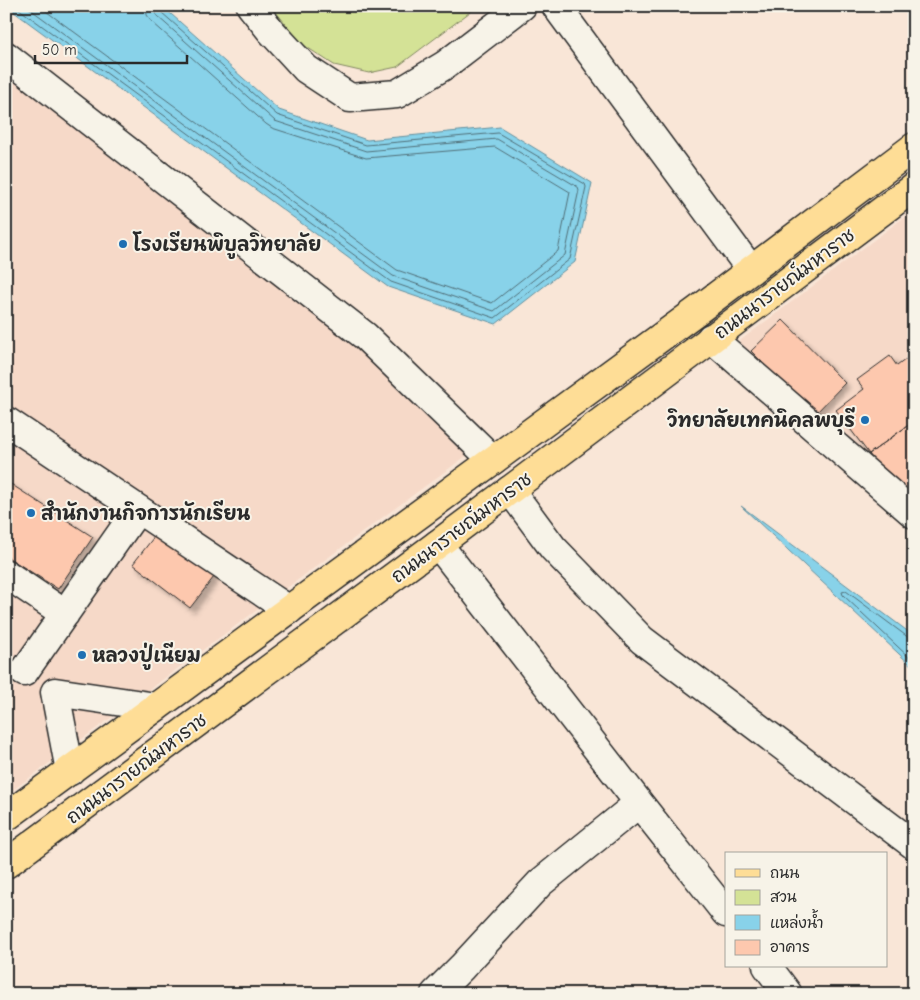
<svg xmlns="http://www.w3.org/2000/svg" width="920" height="1000" font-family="'Comic Neue','Playpen Sans Thai',sans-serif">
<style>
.built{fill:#f6d9c8}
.green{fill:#d4e296;stroke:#808660}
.water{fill:#88d2e9;stroke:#638f9d}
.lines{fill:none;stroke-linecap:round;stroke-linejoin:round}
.shore{stroke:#506e77;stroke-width:1}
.building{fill:#fdc8ae;stroke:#2b2b2b;filter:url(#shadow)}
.minor-casing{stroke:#2b2b2b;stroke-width:31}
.major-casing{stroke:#2b2b2b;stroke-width:31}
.minor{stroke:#f7f3e8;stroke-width:28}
.major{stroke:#fedd96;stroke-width:28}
.poi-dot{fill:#1f6fb2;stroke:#f7f3e8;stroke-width:2}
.labels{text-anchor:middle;stroke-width:4;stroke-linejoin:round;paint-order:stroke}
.poi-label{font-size:19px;font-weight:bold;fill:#2b2b2b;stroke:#f7f3e8;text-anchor:start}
.street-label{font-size:19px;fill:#2b2b2b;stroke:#f7f3e8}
</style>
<defs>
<filter id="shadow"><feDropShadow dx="4.5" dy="4.5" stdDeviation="2.5" flood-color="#0004"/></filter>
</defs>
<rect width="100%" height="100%" fill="#f9e6d7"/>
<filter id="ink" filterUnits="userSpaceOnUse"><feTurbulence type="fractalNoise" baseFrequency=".02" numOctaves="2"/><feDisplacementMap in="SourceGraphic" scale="10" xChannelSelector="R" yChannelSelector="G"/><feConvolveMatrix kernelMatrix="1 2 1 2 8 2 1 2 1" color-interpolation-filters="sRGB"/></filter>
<g filter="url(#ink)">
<path class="built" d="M6 38 474 450 6 795Z
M914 210V507L733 346Z"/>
<path class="green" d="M271 6H478L397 67 369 73 334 65 302 44Z"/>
<path class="water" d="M6 6H162L279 110 367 140 500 127 592 183 575 262 496 324 388 287Z
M741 506 914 636V668Z"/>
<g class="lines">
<path class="shore" d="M15 6 391 282 495 318 570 259 586 187 585 184 498 133 366 145 277 115 161 12 159 6
M26 6 393 276 494 311 565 255 579 190 578 187 497 139 366 151 275 121 157 16 154 11 153 6
M39 6 397 270 492 303 558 251 570 192 495 147 366 158 272 128 266 124 152 22 147 15 146 6
M914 639 909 638 846 591 842 592 843 595 914 662"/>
</g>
<path class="building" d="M783 320 845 383 814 415 751 351Z
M914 353V421L869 454 836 410 864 389 857 380 890 356 897 366Z
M914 421V483L899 494 869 454Z
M6 481 93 537 58 589 6 556Z
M160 529 217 573 190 608 133 564Z"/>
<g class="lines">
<g class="minor-casing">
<path id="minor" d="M251 6 271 31 306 69 350 98 397 94 445 65 522 6
M556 6 751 270
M6 56 365 336 493 460
M711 338 914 514
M6 421 289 610
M510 490 553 548 642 640 914 845
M438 544 639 803 726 913
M6 574 65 614
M24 672 138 509
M70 771 55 692 156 707
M767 966 788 994
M435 994 462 967 540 883 639 803"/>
</g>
<g class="major-casing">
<path id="major" d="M6 817 698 310 914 147
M6 864 438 544 914 187"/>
</g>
<use href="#minor" class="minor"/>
<use href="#major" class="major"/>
</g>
</g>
<g class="poi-dot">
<circle cx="123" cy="244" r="5"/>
<circle cx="865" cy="420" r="5"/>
<circle cx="31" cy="513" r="5"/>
<circle cx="82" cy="655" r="5"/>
</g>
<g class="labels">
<g class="poi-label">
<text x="133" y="251">โรงเรียนพิบูลวิทยาลัย</text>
<text x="855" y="427" text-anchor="end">วิทยาลัยเทคนิคลพบุรี</text>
<text x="41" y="520">สำนักงานกิจการนักเรียน</text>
<text x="92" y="662">หลวงปู่เนียม</text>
</g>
<g class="street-label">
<text transform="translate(784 283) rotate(-37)" y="7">ถนนนารายณ์มหาราช</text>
<text transform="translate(461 527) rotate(-37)" y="7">ถนนนารายณ์มหาราช</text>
<text transform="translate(136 768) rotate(-37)" y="7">ถนนนารายณ์มหาราช</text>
</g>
</g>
<rect width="920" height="1000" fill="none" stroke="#f7f3e8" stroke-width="25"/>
<rect x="12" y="12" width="895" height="975" fill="none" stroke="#2b2b2b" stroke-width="2" filter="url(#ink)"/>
<rect x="725" y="852" width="162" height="115" fill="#f7f3e8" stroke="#a5a39c"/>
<rect x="735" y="869" width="25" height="8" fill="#fedd96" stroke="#a5a39c"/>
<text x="770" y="878" font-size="15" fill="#2b2b2b">ถนน</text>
<rect x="735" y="890" width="25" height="15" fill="#d4e296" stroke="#a5a39c"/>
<text x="770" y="902" font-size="15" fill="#2b2b2b">สวน</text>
<rect x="735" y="915" width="25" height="15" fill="#88d2e9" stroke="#a5a39c"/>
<text x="770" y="928" font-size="15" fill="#2b2b2b">แหล่งน้ำ</text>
<rect x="735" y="940" width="25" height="15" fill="#fdc8ae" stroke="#a5a39c"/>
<text x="770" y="952" font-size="15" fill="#2b2b2b">อาคาร</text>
<path d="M35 55v8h152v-8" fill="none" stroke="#2b2b2b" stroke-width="2.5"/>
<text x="42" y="55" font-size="15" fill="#2b2b2b" stroke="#f7f3e8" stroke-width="4" paint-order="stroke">50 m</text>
</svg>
